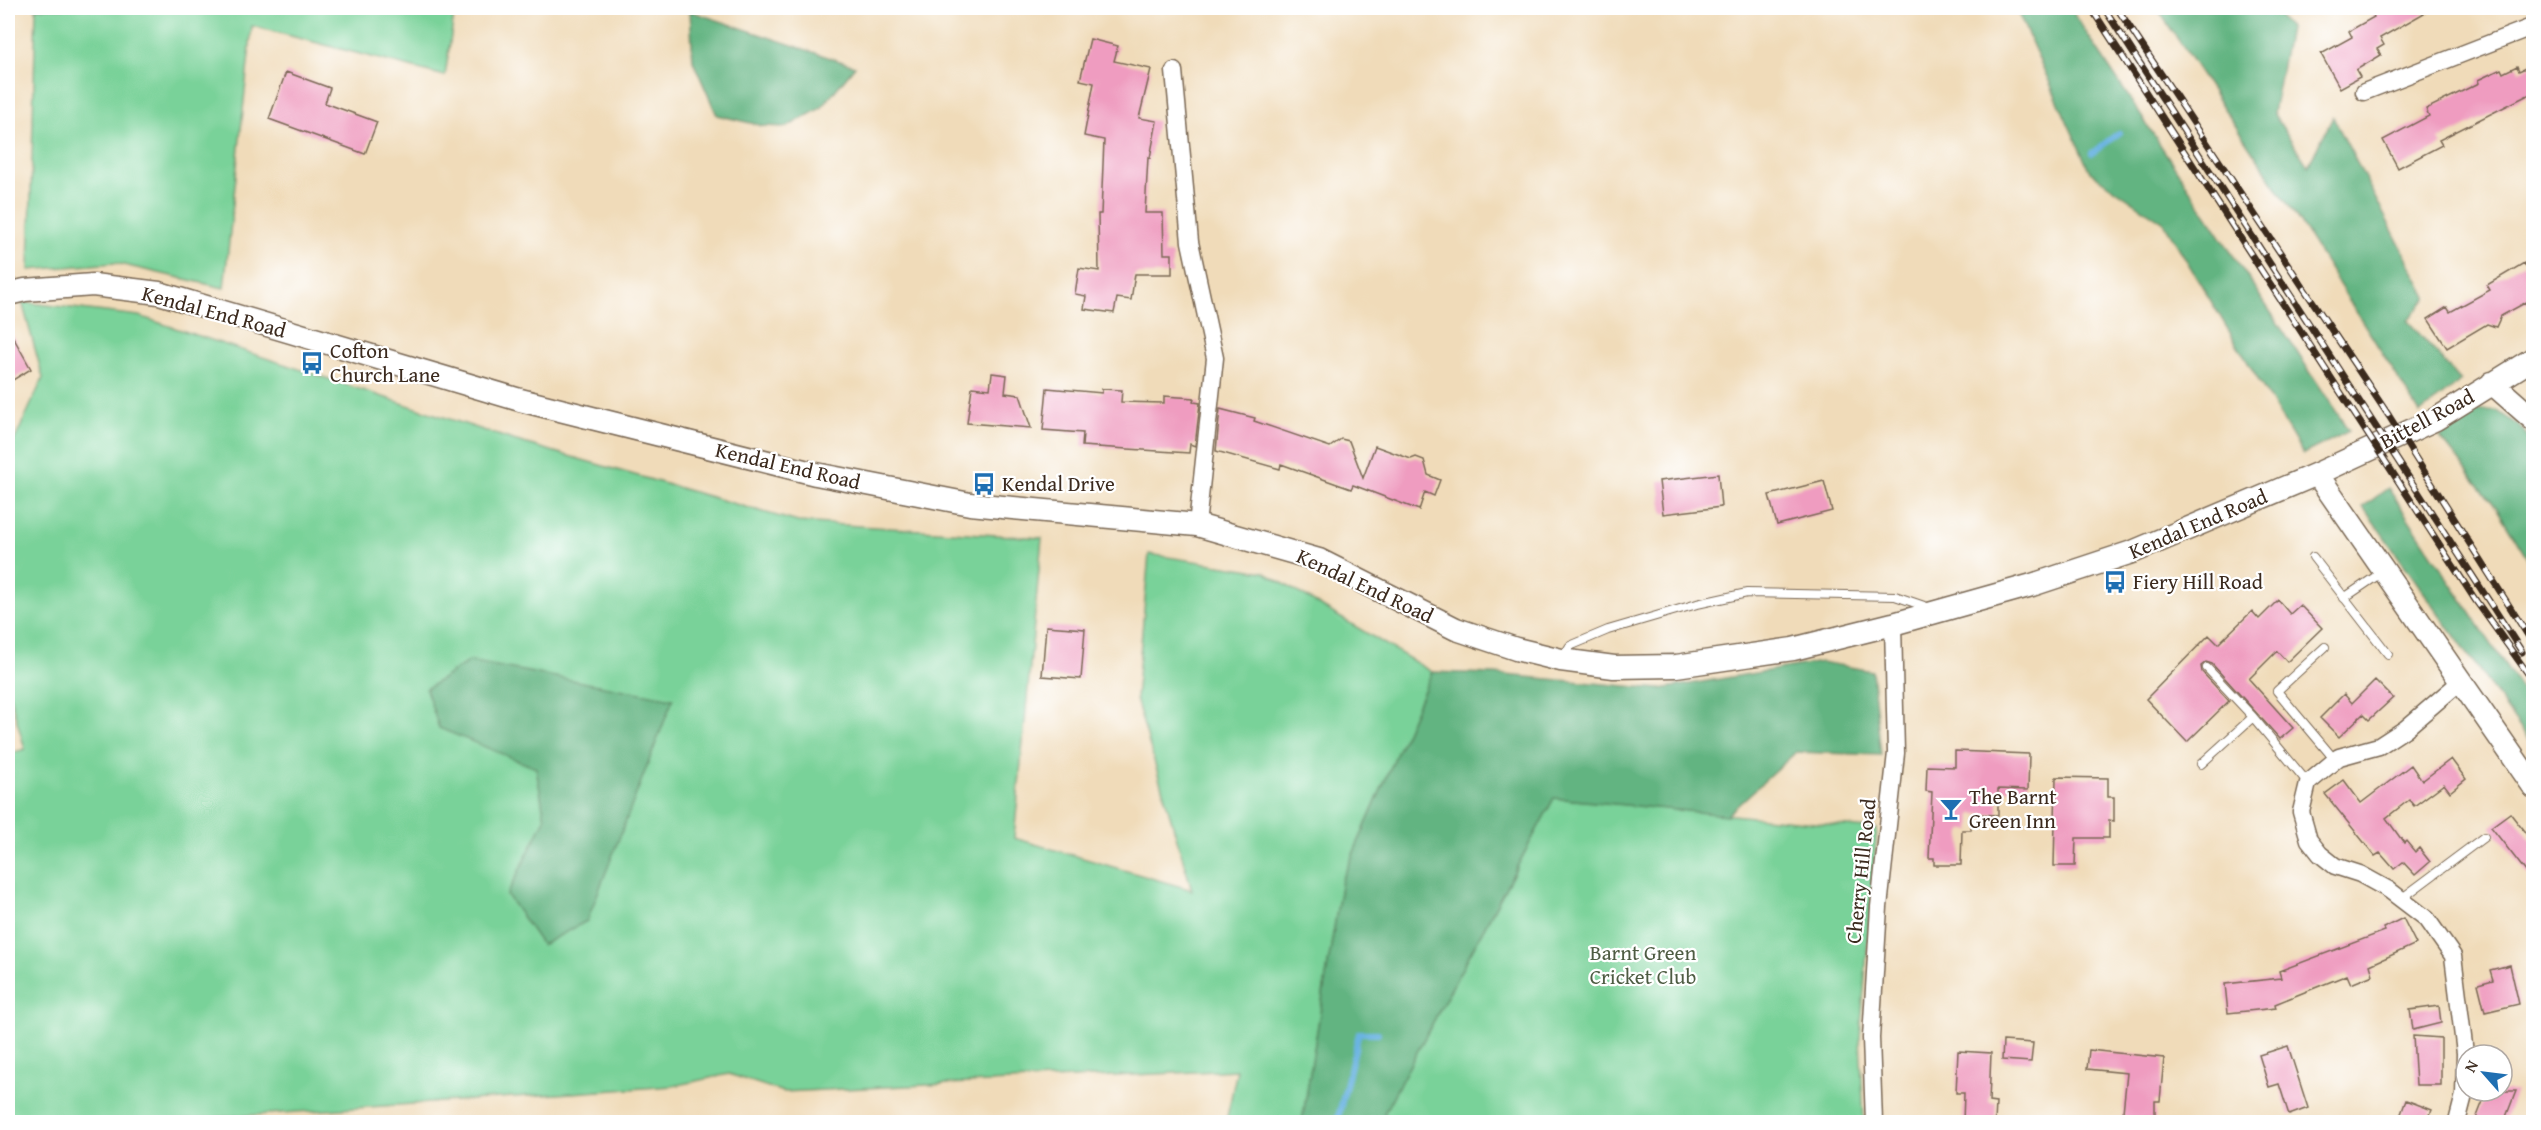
<svg xmlns="http://www.w3.org/2000/svg" width="2541" height="1130" font-family="'Gentium Book Plus',serif">
<style>
.green{fill:#79d299;stroke:#5a7e5c;stroke-width:1.5}
.forest{fill:#62b481;stroke:#4e6f50;stroke-width:1.5}
.lines{fill:none;stroke-linecap:round;stroke-linejoin:round}
.stream{stroke:#6ab4e2;stroke-width:6}
.building{fill:#ef9cc0}
.lane-casing{stroke:#7a6854;stroke-width:10}
.street-casing{stroke:#7a6854;stroke-width:19}
.secondary-casing{stroke:#7a6854;stroke-width:25}
.lane{stroke:#fff;stroke-width:8}
.street{stroke:#fff;stroke-width:16}
.secondary{stroke:#fff;stroke-width:22}
.rail-casing{stroke:#3b2a1e;stroke-width:7}
.rail{stroke:#fff;stroke-width:4.5;stroke-dasharray:14;stroke-linecap:butt}
.labels{text-anchor:middle;stroke-width:4.5;stroke-linejoin:round;paint-order:stroke}
.street-label{font-size:21px;fill:#3b2a1e;stroke:#fff}
.poi-label{font-size:21px;fill:#3b2a1e;stroke:#fff;text-anchor:start}
.park-label{font-size:21px;fill:#4e5c43;stroke:#fff}
</style>
<rect width="100%" height="100%" fill="#fff"/>
<filter id="ink" filterUnits="userSpaceOnUse"><feTurbulence type="fractalNoise" baseFrequency=".0167" numOctaves="2"/><feDisplacementMap in="SourceGraphic" scale="12" xChannelSelector="R" yChannelSelector="G"/><feConvolveMatrix kernelMatrix="1 2 1 2 8 2 1 2 1" color-interpolation-filters="sRGB"/></filter>
<filter id="wash" filterUnits="userSpaceOnUse"><feTurbulence type="fractalNoise" baseFrequency=".008" numOctaves="4" result="noise"/><feDisplacementMap in="SourceGraphic" scale="24" xChannelSelector="R" yChannelSelector="G"/><feGaussianBlur stdDeviation="1.35" result="paint"/><feColorMatrix in="noise" values="0 0 0 0 0 0 0 0 0 0 0 0 0 0 0 0 0 1.4 0 .05"/><feComposite in="paint" operator="in"/></filter>
<g filter="url(#wash)">
<rect width="100%" height="100%" fill="#f0dbb9"/>
<path class="green" d="M36 8H455L445 76 252 26 224 288 115 263 29 270Z
M22 302 139 316 513 440 798 522 1042 538 1014 838 1192 890 1136 699 1149 554 1264 572 1432 672 1342 880 1302 1122H1226L1237 1070 783 1092 729 1074 673 1086 153 1122H8V754L25 749 8 690V450L16 437 43 378Z
M1554 798 1877 829 1860 1038 1864 1122H1393L1384 1113Z"/>
<path class="forest" d="M2016 8H2070L2349 431 2303 454 2164 223 2090 172Z
M2157 8H2273L2289 28 2273 113 2308 166 2333 117 2427 297 2408 321 2461 381 2420 413 2301 224Z
M690 11 855 66 821 108 787 127 763 126 717 115 693 61Z
M2496 410 2518 425 2533 442V568L2496 507 2440 437 2477 411Z
M2388 488 2533 707V746L2363 507Z
M469 661 673 699 587 921 542 945 507 895 545 819 536 768 439 728 426 689Z
M1821 662 1872 671 1881 755 1796 752 1727 815 1554 798 1384 1113 1393 1122H1302L1342 880 1432 672 1494 674 1660 689Z"/>
<g class="lines">
<path class="stream" d="M2268 13 2276 8
M2092 153 2119 133
M1337 1122 1359 1033H1378"/>
</g>
<g id="blocks">
<path class="building" d="M2369 8H2433L2380 38 2384 45 2377 49 2381 55 2356 70 2360 77 2340 88 2321 54 2352 37 2349 31 2374 17Z
M1090 39 1118 46 1114 61 1151 69 1139 118 1157 121 1150 158 1148 157 1145 213H1163L1164 254H1172V274H1135L1131 300 1117 298 1114 313 1084 309 1086 296 1075 294 1079 268 1099 271 1098 214H1101L1104 140 1084 136 1094 83 1080 80Z
M2534 64V92L2439 140 2442 145 2398 168 2383 140 2429 116 2426 109 2479 83 2478 80 2501 69 2503 73 2517 66 2519 71Z
M286 72 330 88 325 103 377 122 365 154 269 119Z
M2524 263 2528 271 2534 267V298L2501 316 2496 327 2487 324 2447 348 2428 319 2447 307 2450 312 2490 290 2487 285Z
M8 328 31 369 8 383Z
M992 373 1007 375 1005 393 1020 395 1031 428 967 423 972 387 990 389Z
M1047 388 1102 393V389L1122 390 1121 402 1164 403V396L1194 398 1193 402 1200 403 1195 446 1190 444 1189 453 1082 446 1083 433 1043 430Z
M1220 409 1255 418 1254 421 1330 447 1341 439 1349 441 1363 478 1375 446 1411 459 1416 457 1424 460 1428 475 1440 480 1434 496 1425 492 1419 510 1353 485 1351 489 1281 464 1280 469 1216 451Z
M1718 474 1721 507 1663 514 1659 481Z
M1824 481 1832 511 1777 525 1769 495Z
M2278 600 2290 614 2300 605 2322 628 2287 662 2277 651 2249 679 2293 728 2280 739 2212 664 2206 662 2201 666 2202 672 2229 701 2187 742 2146 699 2209 635 2218 644 2252 611 2259 619Z
M1046 626 1085 629 1081 679 1042 676Z
M2375 680 2393 698 2369 720 2363 714 2339 737 2320 718 2344 694 2352 703Z
M1955 751 2029 754 2028 790 1998 789V815L1972 814 1971 830H1962L1961 865H1934V858H1929L1932 792 1926 791 1927 766 1955 767Z
M2451 759 2466 779 2450 792 2444 784 2414 806 2409 800 2386 818 2404 843 2406 841 2415 852 2419 848 2430 862 2415 875 2403 862 2394 869 2380 853 2375 856 2325 794 2344 780 2361 803 2411 765 2422 781Z
M2056 777 2108 778V797H2114V821L2109 820V838H2076L2075 866H2054Z
M2510 813 2534 844V882L2491 827Z
M2403 918 2416 944 2370 965 2373 975 2351 984 2347 975 2275 1004 2276 1008 2228 1013 2225 984 2281 978 2279 971 2385 931 2383 928Z
M2510 965 2519 1004 2485 1012 2478 984 2493 980 2490 970Z
M2439 1006 2441 1023 2413 1030 2410 1010Z
M2413 1036 2441 1038V1085H2416Z
M2003 1041 2033 1043 2031 1062 2002 1060Z
M2288 1046 2308 1108 2289 1115 2279 1084 2269 1087 2259 1055Z
M2089 1050 2164 1058 2160 1101H2155V1122H2122L2127 1073 2087 1069Z
M1958 1051 1991 1053 1989 1102 1996 1103 1995 1122H1963L1964 1093H1956Z
M2487 1091H2516L2504 1122H2484L2476 1119Z
M2406 1100 2432 1110 2427 1122H2398Z"/>
</g>
</g>
<g filter="url(#ink)">
<use href="#blocks" fill-opacity="0" stroke="#7a6854" stroke-width="1.5"/>
<g class="lines">
<g class="lane-casing">
<path id="lane" d="M2313 557 2388 654
M2344 598 2384 571
M2325 647 2277 691 2335 760
M1563 657 1570 646 1608 630 1697 604 1747 593 1895 596 1930 608
M2207 668 2253 717 2308 783
M2201 764 2253 717
M2401 899 2484 837"/>
</g>
<g class="street-casing">
<path id="street" d="M1174 71 1190 242 1215 358 1197 525
M2364 92 2534 26
M1874 1122 1871 1038 1879 907 1896 753 1893 624
M2457 1122 2464 1095 2465 1053 2453 956 2427 919 2389 890 2360 874 2335 866 2320 854 2309 840 2301 812 2308 783 2339 757 2379 746 2405 729 2461 681"/>
</g>
<g class="secondary-casing">
<path id="secondary" d="M8 294 25 290 93 285 159 293 520 400 816 474 970 504 1197 525 1319 560 1456 629 1516 649 1561 660 1614 667 1676 666 1793 649 1893 624 2032 585 2135 551 2317 474 2436 419 2534 358
M2492 383 2534 420
M2317 474 2534 787"/>
</g>
<use href="#lane" class="lane"/>
<use href="#street" class="street"/>
<use href="#secondary" class="secondary"/>
<g class="rail-casing">
<path id="rail" d="M2091 8 2476 601 2534 682
M2104 8 2522 652
M2117 8 2389 416 2534 645"/>
</g>
<use href="#rail" class="rail"/>
</g>
</g>
<defs>
<g id="bus-bare" transform="scale(1.8)"><path d="M-5-6H5V4H4V6H2V4H-2V6H-4V4H-5ZM-3.5-4V0h7V-4ZM-3.5 1.2v1.5H-2V1.2ZM2 1.2v1.5H3.5V1.2Z" fill="#1f6fb2" stroke="#fff" stroke-width="2.5" paint-order="stroke"/></g>
<g id="bar-bare" transform="scale(1.8)"><path d="M-6-5H6L.8 .8V4.5H3.5V6h-7V4.5H-.8V.8Z" fill="#1f6fb2" stroke="#fff" stroke-width="2.5" paint-order="stroke"/></g>
</defs>
<g fill-rule="evenodd">
<use href="#bus-bare" x="312" y="363"/>
<use href="#bus-bare" x="984" y="484"/>
<use href="#bus-bare" x="2115" y="582"/>
<use href="#bar-bare" x="1951" y="809"/>
</g>
<g class="labels">
<g class="street-label">
<text transform="translate(214 312) rotate(15)" y="7">Kendal End Road</text>
<text transform="translate(2427 419) rotate(-28)" y="7">Bittell Road</text>
<text transform="translate(788 466) rotate(13)" y="7">Kendal End Road</text>
<text transform="translate(2198 524) rotate(-23)" y="7">Kendal End Road</text>
<text transform="translate(1365 586) rotate(25)" y="7">Kendal End Road</text>
<text transform="translate(1861 871) rotate(-84)" y="7">Cherry Hill Road</text>
</g>
<g class="poi-label">
<text x="330" y="358">Cofton<tspan x="330" dy="24">Church Lane</tspan></text>
<text x="1002" y="491">Kendal Drive</text>
<text x="2133" y="589">Fiery Hill Road</text>
<text x="1969" y="804">The Barnt<tspan x="1969" dy="24">Green Inn</tspan></text>
</g>
<g class="park-label">
<text x="1643" y="960">Barnt Green<tspan x="1643" dy="24">Cricket Club</tspan></text>
</g>
</g>
<rect width="2541" height="1130" fill="none" stroke="#fff" stroke-width="30"/>
<g transform="translate(2484 1073) rotate(298)"><circle r="28" fill="#ffffff" stroke="#b1aaa5" stroke-width="1.5"/>
<path d="M0-4.5L10 22L0 15L-10 22Z" fill="#1f6fb2"/>
<text y="-9" font-size="16" font-weight="bold" text-anchor="middle" fill="#3b2a1e">N</text>
</g>
</svg>
